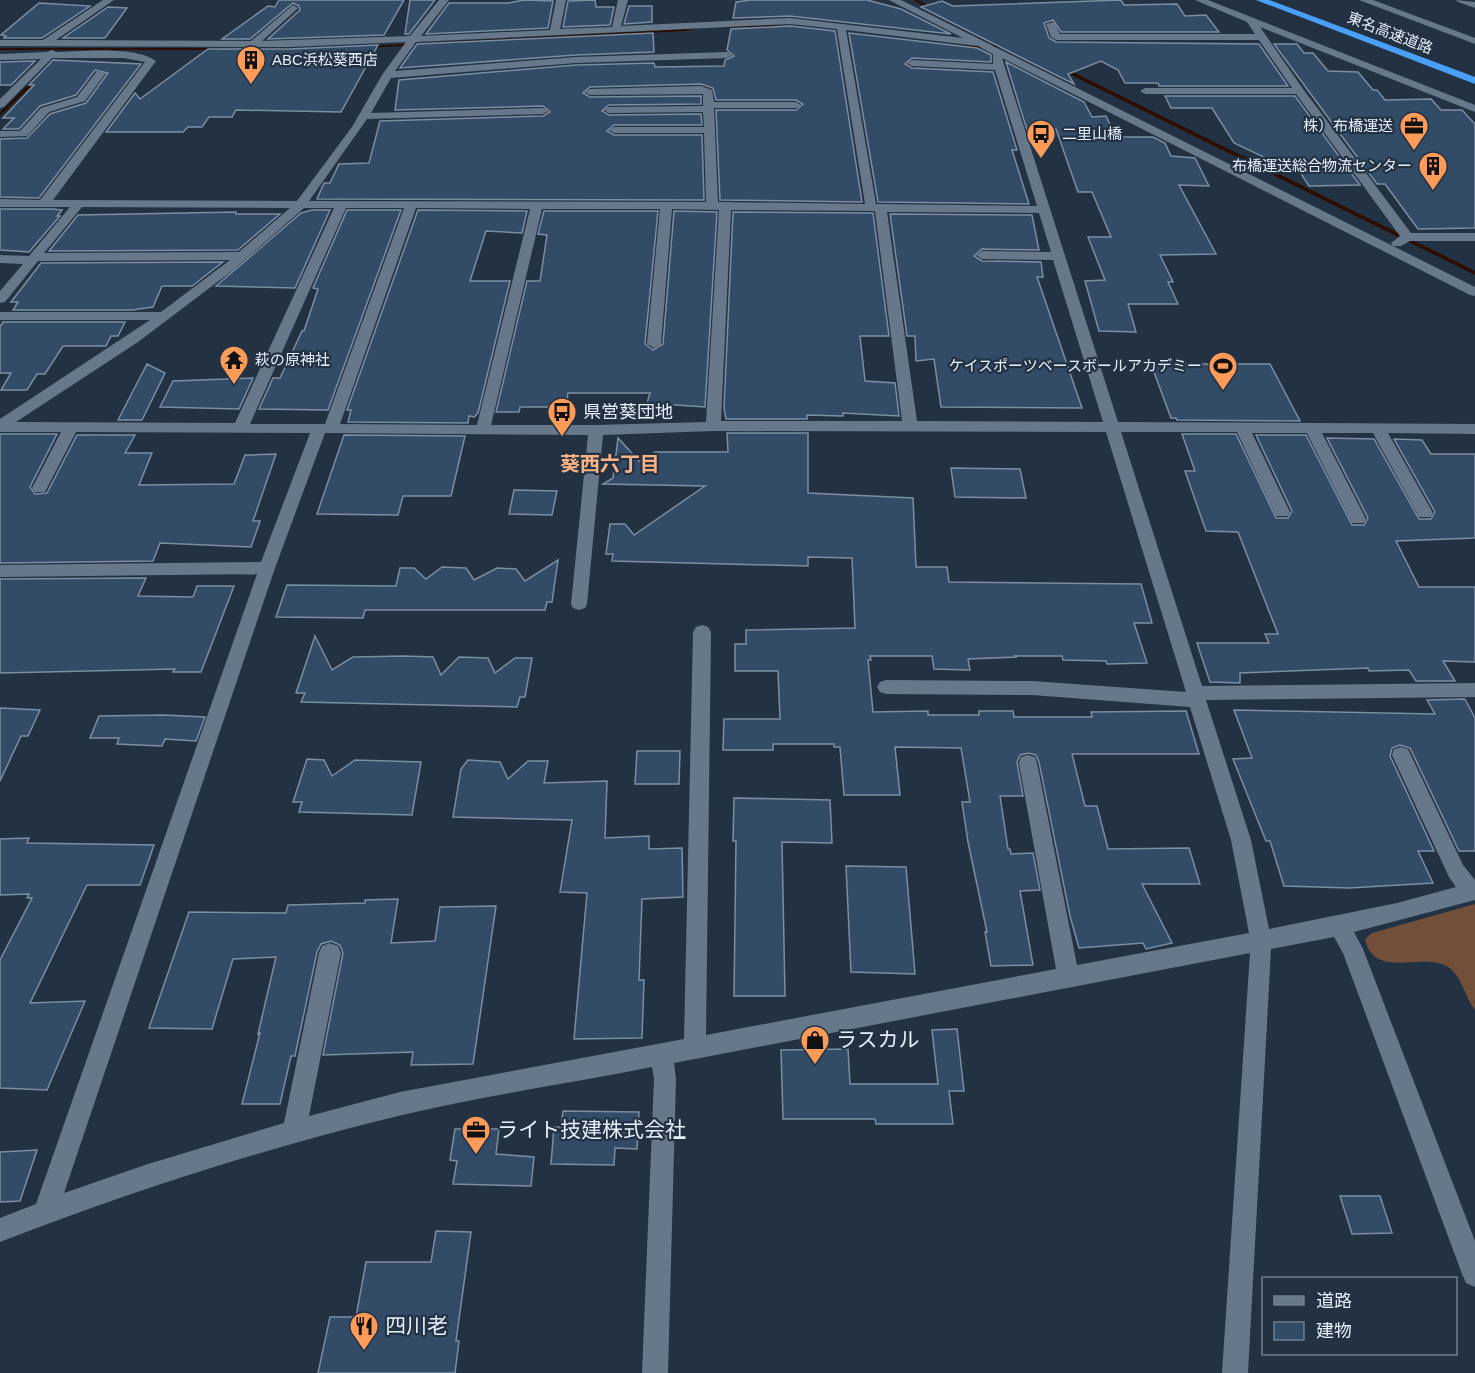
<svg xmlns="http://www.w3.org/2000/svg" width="1475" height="1373" font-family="Arial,'Noto Sans JP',sans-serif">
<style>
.forest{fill:#714f39}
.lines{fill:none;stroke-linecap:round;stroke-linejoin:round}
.stream{fill:#2b0e00;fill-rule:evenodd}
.building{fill:#324b67;stroke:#7c8ea2;stroke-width:1.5}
.minor{fill:#67788b;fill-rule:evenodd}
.highway{fill:#49a0f9;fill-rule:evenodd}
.labels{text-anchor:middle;stroke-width:4.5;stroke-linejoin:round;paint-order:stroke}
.far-street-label{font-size:15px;fill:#e6f0fb;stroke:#233243}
.far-poi-label{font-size:15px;fill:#e6f0fb;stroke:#233243;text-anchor:start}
.poi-label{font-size:18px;fill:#e6f0fb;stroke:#233243;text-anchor:start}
.neighbourhood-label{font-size:20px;font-weight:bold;fill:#f9b387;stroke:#233243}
.near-poi-label{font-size:21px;fill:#e6f0fb;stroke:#233243;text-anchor:start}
</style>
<rect width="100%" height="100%" fill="#233243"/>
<path class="forest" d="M1475 904V1010C1465 997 1463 980 1451 969 1427 949 1374 982 1365 939L1372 933Z"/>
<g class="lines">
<path class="stream" d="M913 0H918L938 11 934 12Z
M701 25 703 26V27L685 31 366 48 364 47 366 46 685 29Z
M715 25 796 26 798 27 796 28 717 27 715 26Z
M946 44 976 46 1008 45 1010 46 1008 47 976 48 944 46V44Z
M0 48H219L221 49 219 50H0Z
M250 48H309L311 49 309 50H252L250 49Z
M1059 67H1063L1475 271V275L1059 69Z
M36 77 40 78 0 116V112Z"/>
</g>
<path class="building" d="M279 0H404L384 35 268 39 300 10 299 6 293 3 250 39H222L268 6 275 7Z
M410 0H435L409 34H405Z
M524 0 553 1 548 28 426 34 449 3H508Z
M595 0 596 7H614L610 25 563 27 568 1Z
M751 0H867L901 9 951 34 790 16 733 18 736 2Z
M1121 0 1124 5 1177 4 1185 16 1206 15 1219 32H1061L1053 20 1044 23 1049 38 1056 42 1259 44 1288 86H1159L1158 83H1125L1118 70 1101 61 1068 74 1074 84 921 7 942 1 953 6Z
M39 3 90 6 42 38H4L6 36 1 35Z
M629 6H652V22L624 24Z
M108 7 127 8 105 38H63Z
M790 26 835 31 862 202 720 200 716 110H796L803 104 796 100H716L713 88 701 84 590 87 583 93 590 97 701 96V104L609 105 602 111 609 115 701 114 702 125H614L607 131 614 135H702L704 200 317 199 324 183H330L339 164 369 163 380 121 543 116 550 112 543 106 395 110 399 80 576 65 654 63 655 67 724 66 725 60 734 56 727 50 731 29Z
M653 33 654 52 576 55 400 68 417 44Z
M849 33 977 48 991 55V62L912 58 905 64 912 68 993 72 1017 150H1012L1029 204 878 202Z
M1274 44H1297L1304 53H1313L1328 71 1358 72 1373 90H1377L1385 100 1431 99 1441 110H1462L1475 124V228L1418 229 1385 184H1377Z
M378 45 341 112 236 110 232 117H209L202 127H188L183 132H106L135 93 140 99 208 49H289Z
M53 60 141 64 39 198 0 197V139L27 138 50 114 86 103 108 73 95 70 76 95 40 106 19 129H3L14 118H3L34 85H29Z
M35 61 11 85H0V62Z
M1006 62 1084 102 1092 117 1106 116 1116 137H1153L1165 143 1171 156 1195 158 1209 186 1179 185 1216 254 1160 255 1173 282H1168L1178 304H1128L1136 332 1099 331 1085 281 1105 280 1088 237H1111L1092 192H1078L1056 129 1027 130Z
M1165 96H1295L1360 185 1309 186 1293 161H1272L1234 143 1212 108H1171Z
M0 209H53L62 210 57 216H60L29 252 0 250Z
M312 210H330L295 288 216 286 301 213Z
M347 210H401L328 410 259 409 273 378H280L302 331H304L318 289 313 288Z
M418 210 527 211 522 233 486 231 470 281H510L478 413 474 417 469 416 468 423 348 422 351 410H347Z
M544 211H658L645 344 653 350 663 344 674 211 717 212 705 407 647 403 650 393H568L566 407H520L519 412H496L527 281H540L547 235 538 234Z
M236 212V214H280L238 250 49 251 78 215Z
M733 212 873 213 889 336H860L865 381 895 383 899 416 843 413V416L807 415V419H726L724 408Z
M890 214 1032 215 1039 250 982 249 974 256 982 261 1041 262 1043 277H1037L1082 408 941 407 934 359 916 361 915 336H907Z
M223 262 192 286H162L153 307 132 310H13L18 302H11L41 263Z
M3 322H125L118 336H111L106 346H63L45 374H37L27 390H1L11 373H0V327Z
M147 364 165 373 142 420H118Z
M1151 364H1270L1300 421 1177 420 1176 418H1171Z
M253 378 239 409 160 407 173 381Z
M727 433H808V493L913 498 916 567H947L949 582 1141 584 1152 623H1134L1147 663 1107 664 1106 661 1063 660 1062 656H1015L1016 657 968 659 970 670 934 669 932 656H870L871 660H868L873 712 928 711V715H979V711H1013L1014 717H1092L1091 712 1186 711 1199 754H1072L1085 806H1097L1108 849 1189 848 1200 884H1142L1172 943 1146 949 1143 943 1079 948 1070 916 1039 762 1036 755 1029 753 1020 755 1017 762 1023 796H1000L1008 849H1010L1011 854 1033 853 1040 890 1020 891 1033 965 991 966 985 932H987L968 842 962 802H970L961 748 895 747 900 795H844L840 747H834V744H773V750H723L724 719H780L778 671H735V644H746V630L855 628 852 558 808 557V566L612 561 613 554H606L610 524H625L634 535 705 486 603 484 613 478 618 438 639 461 655 452H728Z
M0 434H57L30 487 35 494 47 493 77 435H135L125 453H152L139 485 234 484 245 455 276 454 253 521H260L251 547 160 543 153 561 0 563Z
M1182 434H1236L1276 518H1288L1292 511 1256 435H1306L1352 525H1364L1368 518 1327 438 1374 439 1419 519H1431L1435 512 1394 439 1422 440 1431 454H1475V538L1396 541 1419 587H1475V662L1443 661 1455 681H1416L1409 670 1369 671 1368 668 1240 673V683L1210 682 1197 643H1269L1265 634H1278L1238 532 1206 531 1185 471H1195Z
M344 435 465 436 451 496H403L398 515 317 514Z
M951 468 1020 469 1026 498 955 497Z
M514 490 557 491 552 515 509 514Z
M558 560 552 602H547L545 610H365L363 618 276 617 287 585 396 586 400 568H414L426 579 442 567 466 568 474 580 497 568 516 569 525 581Z
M146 578 138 596 193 597 197 586H234L201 672H173L175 669 0 673V579Z
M315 636 332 670 353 657 404 656 433 657 441 675 459 657 488 658 495 673 515 658H532L525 697H520L517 707 301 702 305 693H296Z
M1465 699 1475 718V851H1459L1410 748 1400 745 1392 748 1390 756 1434 851H1418L1433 883 1349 888 1284 886 1270 841H1266L1233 759 1252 758 1234 710 1435 714 1427 700Z
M0 708 40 710 28 736H21L0 781Z
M164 715 205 717 196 741 165 739 162 746 117 744 119 738H90L99 716Z
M637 751H680L679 784H635Z
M307 759 324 760 332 776 355 760 421 762 412 815 299 812 302 802H293Z
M468 760 500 762 508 779 528 761H548L544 783 607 781 605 838 649 836V849L682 848 683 897 642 899 639 980H644L642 1038 574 1039 587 893 560 892 572 820 453 817 461 769Z
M734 798 830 800 832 843 782 842 785 996H734L736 841H733Z
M29 838 27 843 154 845 140 885H87L30 1003 85 1001 47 1090 0 1088V960L32 898H27L29 894 0 895V839Z
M846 866 906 867 915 974 851 972Z
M398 899 391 943 435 941 440 907 496 906 473 1064 411 1065 413 1052 323 1055 343 953 340 945 331 941 321 944 317 952 295 1056H291L280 1104H242L260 1033 258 1034 276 957 233 959 212 1029 149 1028 189 912 286 913 288 905 365 903V900Z
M957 1029 964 1091H949L953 1124H876L875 1119H783L781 1050 848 1049 850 1084H938L932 1030Z
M563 1111 639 1112 637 1149 615 1148 614 1165 551 1164 554 1127H561Z
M455 1129H499L496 1154 534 1157 531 1186 453 1184 457 1161 450 1160Z
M37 1150 20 1201 0 1202V1152Z
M1340 1196H1380L1392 1233 1352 1234Z
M436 1231 471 1232 456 1341H459L455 1373H318L330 1317H356L366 1262H431Z"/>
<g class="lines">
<path class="minor" d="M103 0H114L56 40 251 41 293 5 298 8 296 10 262 41 410 36 439 0H449L421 36 550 30 556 0H566L560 29 612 27 618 0H628L621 26 790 18 963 38 889 0H901L1475 287V296L1470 295 1002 58 1118 422 1475 424V434L1388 433 1433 513 1431 517H1419L1373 433H1322L1366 519 1364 523H1352L1307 433H1252L1290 512 1288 516H1276L1274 512 1237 432H1121L1202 686 1475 683V697L1206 700 1251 840 1269 929 1397 903 1456 887 1449 877 1392 755 1394 749 1401 747 1408 749 1463 865 1475 880V900L1354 932 1363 949 1475 1241V1287L1466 1283 1462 1274 1343 953 1334 937 1271 949 1248 1373H1222L1250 953 674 1063 676 1079 668 1373H642L654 1079 652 1067C567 1084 481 1096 398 1116 262 1149 129 1192 0 1242V1218L36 1204 257 574 0 577V565L261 562 310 433 76 432 45 492H35L32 488 61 432H0V419L150 320H0V312H161L230 260 38 261 5 302 0 303V291L23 264 0 263V255L29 256 70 207H0V199L40 200 145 62 124 58H52L4 107 0 108V99L41 59 0 60V54L47 52 52 50 56 52C81 51 137 46 156 61L53 200 297 201 352 127 382 75 406 42 289 47 0 46V40H43ZM790 24 837 29 865 204 718 202 714 108H796L801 105 796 102H714L712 90 701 86 590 89 585 92 590 95 703 94V106L609 107 604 110 609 113 703 112 704 127H614L609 130 614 133H704L706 202 309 201 367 119 543 114 548 111 543 108 371 113 391 78 576 63 727 58 732 55 727 52 576 57 395 71 416 42ZM846 30 978 46 993 54V64L912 60 907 63 912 66 995 70 1037 206 876 204ZM82 207 290 208 239 252 44 253ZM304 208H334L235 423 16 422 138 342 232 271ZM346 208H404L325 424H250ZM416 208 530 209 477 425 340 424ZM542 209H660L647 344 654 348 661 344 672 209 719 210 706 422 596 425H491ZM731 210 875 211 902 421H721ZM887 212 1039 213 1051 252 982 251 976 255 982 259 1053 260 1103 422 917 421ZM713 431 1106 432 1186 692 1032 681 886 680 880 682 877 687 880 692 886 694 1032 695 1190 707 1231 840 1249 933 1077 965 1037 763 1035 757 1028 755 1021 757 1019 763 1056 969 706 1035 711 632 708 627 702 625 696 627 693 632 684 1039 400 1092 309 1116 341 953 338 946 330 943 322 946 319 953 284 1123 148 1164 64 1193 275 568 325 433 588 435 571 604 573 608 579 610 585 608 587 604 603 435Z
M1195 0H1208L1475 105V112L1260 27 1303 89 1411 233H1475V241H1410L1401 246H1393L1391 243 1400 236 1296 94H1145L1140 91 1145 88H1292L1259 40H1056L1051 37 1046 24 1054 22 1060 34H1255L1247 22Z
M1359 0H1373L1475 38V44Z
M1456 0 1475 2V8L1458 2Z
M97 71 106 73 85 101 49 112 27 136 0 137V131H20L41 108 77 97Z"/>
<path class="highway" d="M1256 0H1269L1475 77V84Z"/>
</g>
<defs>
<g id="building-pin" transform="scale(1.5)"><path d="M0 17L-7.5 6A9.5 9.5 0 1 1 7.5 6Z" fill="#fe9b58" stroke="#233243"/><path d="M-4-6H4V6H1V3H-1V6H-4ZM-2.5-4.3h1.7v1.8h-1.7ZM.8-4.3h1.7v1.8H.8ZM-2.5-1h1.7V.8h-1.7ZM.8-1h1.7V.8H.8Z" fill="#111"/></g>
<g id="office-pin" transform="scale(1.5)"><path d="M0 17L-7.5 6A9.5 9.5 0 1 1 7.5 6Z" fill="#fe9b58" stroke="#233243"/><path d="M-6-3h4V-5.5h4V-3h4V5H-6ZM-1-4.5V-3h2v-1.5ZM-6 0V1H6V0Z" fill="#111"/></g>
<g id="bus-pin" transform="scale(1.5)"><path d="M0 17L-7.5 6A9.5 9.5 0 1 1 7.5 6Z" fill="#fe9b58" stroke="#233243"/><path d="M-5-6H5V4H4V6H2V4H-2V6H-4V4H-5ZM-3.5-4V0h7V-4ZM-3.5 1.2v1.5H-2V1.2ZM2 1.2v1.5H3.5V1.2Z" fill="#111"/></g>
<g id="temple-pin" transform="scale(1.5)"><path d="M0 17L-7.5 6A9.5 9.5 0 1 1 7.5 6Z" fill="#fe9b58" stroke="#233243"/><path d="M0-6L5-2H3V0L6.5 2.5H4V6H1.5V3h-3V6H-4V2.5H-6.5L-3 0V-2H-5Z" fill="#111"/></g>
<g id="stadium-pin" transform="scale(1.5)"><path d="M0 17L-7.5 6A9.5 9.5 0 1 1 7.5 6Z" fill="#fe9b58" stroke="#233243"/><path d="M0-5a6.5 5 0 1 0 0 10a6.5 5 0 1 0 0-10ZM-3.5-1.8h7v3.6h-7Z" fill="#111"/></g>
<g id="shop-pin" transform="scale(1.5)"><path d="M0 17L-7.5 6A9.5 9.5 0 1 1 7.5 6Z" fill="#fe9b58" stroke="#233243"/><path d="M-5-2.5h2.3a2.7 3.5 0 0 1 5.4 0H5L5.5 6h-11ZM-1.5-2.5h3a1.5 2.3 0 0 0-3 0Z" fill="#111"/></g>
<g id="restaurant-pin" transform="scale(1.5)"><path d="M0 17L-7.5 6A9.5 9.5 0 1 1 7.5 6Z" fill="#fe9b58" stroke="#233243"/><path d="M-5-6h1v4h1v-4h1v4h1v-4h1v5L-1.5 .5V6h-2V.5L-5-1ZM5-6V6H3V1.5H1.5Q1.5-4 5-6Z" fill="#111"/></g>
</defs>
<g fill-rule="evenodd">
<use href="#building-pin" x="251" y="60"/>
<use href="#office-pin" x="1414" y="126"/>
<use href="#bus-pin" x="1041" y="134"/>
<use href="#building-pin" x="1433" y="166"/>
<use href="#temple-pin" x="234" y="360"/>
<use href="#stadium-pin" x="1223" y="366"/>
<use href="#bus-pin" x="562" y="412"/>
<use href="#shop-pin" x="815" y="1040"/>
<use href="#office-pin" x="476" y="1130"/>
<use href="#restaurant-pin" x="364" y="1326"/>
</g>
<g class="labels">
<g class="far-street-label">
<text transform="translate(1390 33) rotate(21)" y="5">東名高速道路</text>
</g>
<g class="far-poi-label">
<text x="272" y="65">ABC浜松葵西店</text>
<text x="1393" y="131" text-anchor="end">株）布橋運送</text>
<text x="1062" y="139">二里山橋</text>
<text x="1412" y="171" text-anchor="end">布橋運送総合物流センター</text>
<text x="255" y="365">萩の原神社</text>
<text x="1202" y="371" text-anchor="end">ケイスポーツベースボールアカデミー</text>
</g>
<g class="poi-label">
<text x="583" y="418">県営葵団地</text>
</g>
<g class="neighbourhood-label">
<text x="610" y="471">葵西六丁目</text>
</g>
<g class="near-poi-label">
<text x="836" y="1047">ラスカル</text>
<text x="497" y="1137">ライト技建株式会社</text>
<text x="385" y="1333">四川老</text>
</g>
</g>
<rect x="1262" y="1277" width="195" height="78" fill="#233243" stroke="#717e8d" stroke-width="1.5"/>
<rect x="1274" y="1296" width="30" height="9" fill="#67788b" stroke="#717e8d" stroke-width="1.5"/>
<text x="1316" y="1307" font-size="18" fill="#e6f0fb">道路</text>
<rect x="1274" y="1322" width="30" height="18" fill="#324b67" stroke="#717e8d" stroke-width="1.5"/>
<text x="1316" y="1337" font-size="18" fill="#e6f0fb">建物</text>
</svg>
